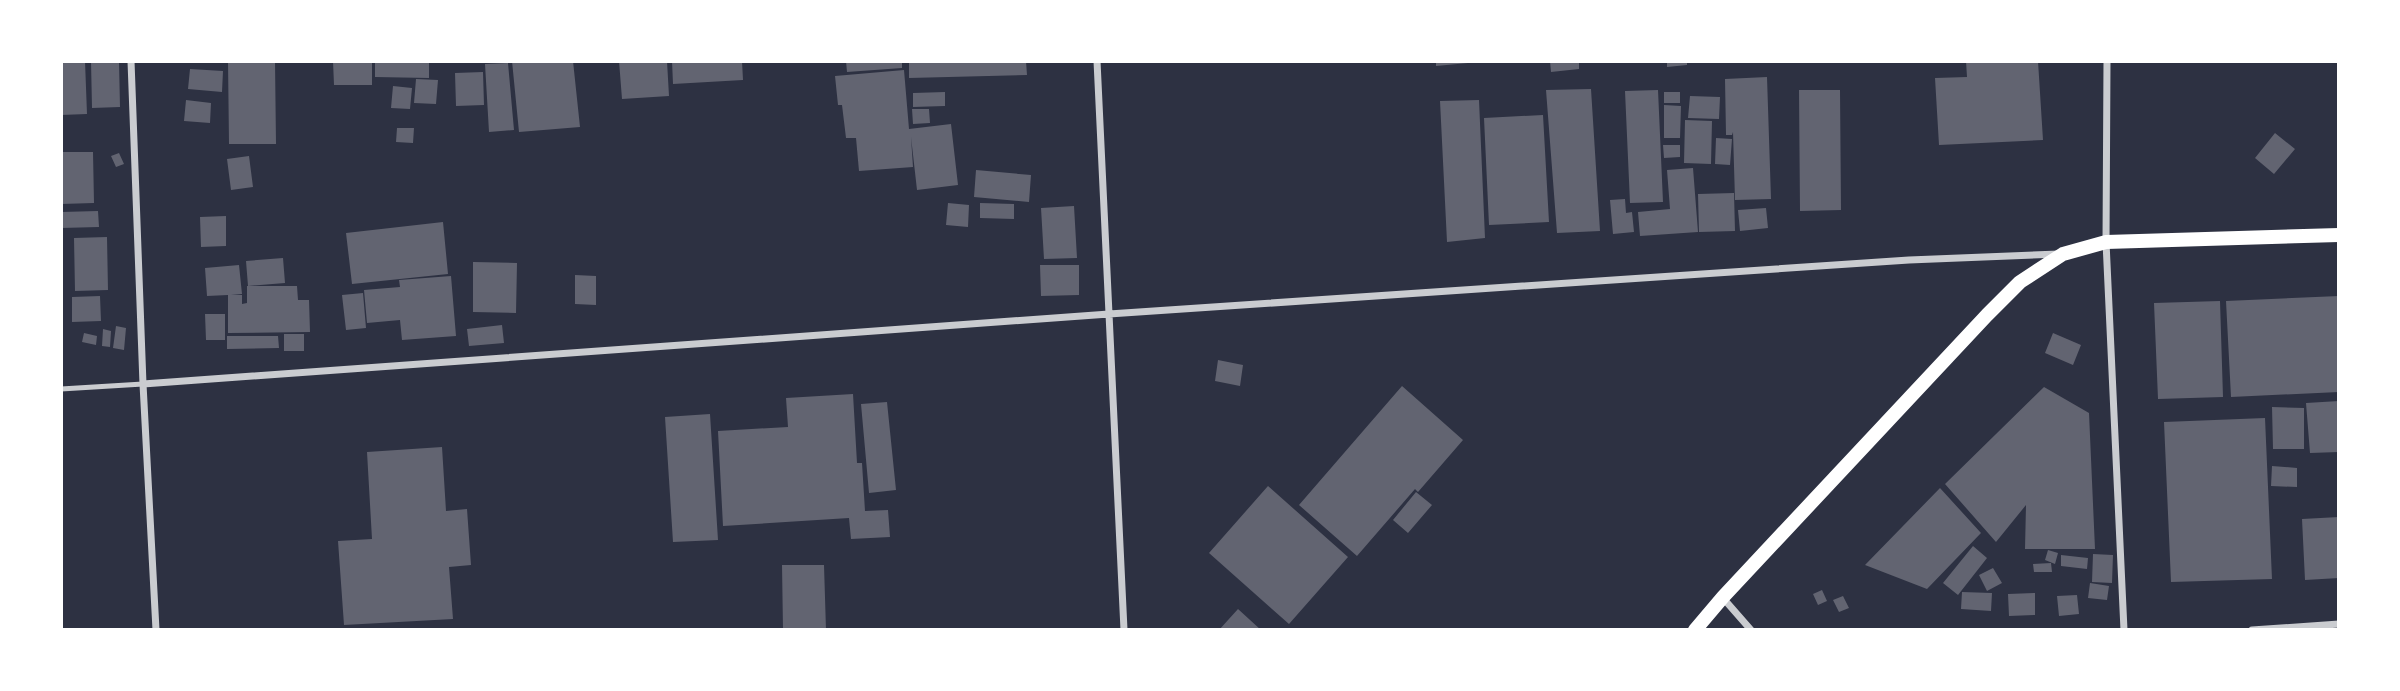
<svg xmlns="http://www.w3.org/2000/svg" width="2400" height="691" font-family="'Playfair Display',serif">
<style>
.building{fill:#626471}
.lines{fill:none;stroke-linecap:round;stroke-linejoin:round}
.service{stroke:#caccd0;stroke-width:5}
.minor{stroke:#caccd0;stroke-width:7}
.secondary{stroke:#fff;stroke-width:14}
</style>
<rect width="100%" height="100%" fill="#2d3142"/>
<path class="building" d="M61 61H85L87 114 61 115Z
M91 61H119L120 107 92 108Z
M228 61H275L276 144H229Z
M333 61H372V85H334Z
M375 61H429V78L375 77Z
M512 61H573L580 127 519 132Z
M619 61H667L669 96 622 99Z
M672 61H742L743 80 673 84Z
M846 61H902V68L847 72Z
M909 61H1026L1027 75 909 78Z
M1436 61H1468V63L1436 66Z
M1550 61H1579V69L1551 72Z
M1667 61H1687V65L1667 67Z
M1966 61H2038L2043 140 1939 145 1935 78 1967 77Z
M508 63 514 130 489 132 485 64Z
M190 69 223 71 222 92 188 89Z
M904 70 909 129 951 124 958 185 917 190 911 137 913 167 859 171 856 138H846L842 105H838L835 76Z
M483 72 484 105 456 106 455 73Z
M1767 77 1771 199 1735 200 1733 132 1732 135H1726L1725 79Z
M416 79 438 80 436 104 414 103Z
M393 86 412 88 410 109 391 108Z
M1591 89 1600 231 1557 233 1546 90Z
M1658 90 1663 202 1630 203 1625 91Z
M1799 90H1840L1841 210 1800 211Z
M945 92V106L913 107V93Z
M1664 92H1680V103H1664Z
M1690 96 1720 97 1719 119 1688 118Z
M186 100 211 103 210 123 184 121Z
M1479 100 1485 238 1447 242 1440 101Z
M1664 105 1681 106 1680 138H1664Z
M912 109H929L930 123 913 124Z
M1543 115 1549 222 1489 225 1484 118Z
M1685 120 1712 121 1711 164 1684 163Z
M397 128H414L413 143 396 142Z
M2275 133 2295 149 2274 174 2255 158Z
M1716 138 1732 139 1730 165 1715 164Z
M1663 145H1680V157L1664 158Z
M61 152H93L94 203 61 204Z
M119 153 124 164 116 167 111 156Z
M249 156 253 187 231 190 227 159Z
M1693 168 1698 232 1640 236 1638 212 1670 209 1667 170Z
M976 170 1031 175 1029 202 974 197Z
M1734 193 1735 231 1699 232 1698 194Z
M1625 199 1626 213 1632 212 1634 232 1613 234 1610 200Z
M948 203 969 205 968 227 946 225Z
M980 203 1014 204V219L980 218Z
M1074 206 1077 258 1044 259 1041 208Z
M1766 208 1768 228 1740 231 1738 210Z
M98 211 99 227 61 228V212Z
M226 216V246L201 247 200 217Z
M443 222 448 274 352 284 346 233Z
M107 237 108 290 75 291 74 238Z
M283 258 285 283 248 286 246 261Z
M473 262 517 263 516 313 473 312Z
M239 265 242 294 231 295H242V304L247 303V286H297L298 300H309L310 332 228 333V295L207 296 205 268Z
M1040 265H1079V295L1041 296Z
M575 275 596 276V305L575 304Z
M451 276 456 336 402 340 400 320 367 323 364 290 400 287 399 280Z
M363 293 366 328 346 330 342 295Z
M100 296 101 321 72 322V297Z
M2339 296V392L2231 397 2226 301Z
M2220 301 2223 397 2158 399 2154 303Z
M205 314H225V340H206Z
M502 325 504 343 469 346 467 329Z
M116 326 126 328 124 350 113 348Z
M103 329 111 331 110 347 102 346Z
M84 333 97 336 96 345 82 342Z
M2053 333 2081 345 2073 365 2045 353Z
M284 334H304V351H284Z
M227 336H278L279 348 227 349Z
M1218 360 1243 365 1240 386 1215 381Z
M1402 386 1463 440 1418 492 1415 489 1357 556 1299 505Z
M2044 387 2089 413 2095 549H2025L2026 505 1996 542 1945 484Z
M853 394 857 463H862L865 511 888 510 890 537 851 539 849 518 723 526 718 431 788 427 786 398Z
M2339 401V452L2310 453 2306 403Z
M887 402 896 490 869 493 861 404Z
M2272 407 2304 408V449H2273Z
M710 414 718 540 673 542 665 417Z
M2265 418 2272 579 2171 582 2164 422Z
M442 447 446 511 467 509 471 565 449 567 453 619 344 625 338 541 372 539 367 452Z
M2272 466 2297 468V487L2271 486Z
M1268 486 1348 557 1289 624 1209 553Z
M1940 488 1981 533 1927 589 1865 565Z
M1416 492 1432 505 1408 533 1393 520Z
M2339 517V578L2305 580 2302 519Z
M1973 546 1987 558 1958 595 1943 583Z
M2048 550 2058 553 2055 564 2045 560Z
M2093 554 2113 555 2112 583 2092 582Z
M2061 555 2088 558 2087 569 2061 566Z
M2051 563 2052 572H2034L2033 564Z
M782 565H824L826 630H783Z
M1993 568 2002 583 1987 591 1979 575Z
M2090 583 2109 586 2107 600 2088 598Z
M1822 590 1827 601 1818 605 1813 594Z
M1962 592 1992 593 1991 611 1961 609Z
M2035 593V615L2009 616 2008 594Z
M2077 595 2079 614 2059 616 2057 596Z
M1843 596 1849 608 1839 612 1833 600Z
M1238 609 1261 630H1219Z"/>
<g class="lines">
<path class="service" d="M61 389 143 384"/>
<path class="minor" d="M131 61 143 384 156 630
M1097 61 1124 630
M2107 61 2106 242 2124 630
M143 384 1109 314 1909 260 2059 254
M1723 598 1751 630
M2252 630 2339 624"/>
<path class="secondary" d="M1695 630 1723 597 1987 315 2020 282 2063 254 2106 242 2339 235"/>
</g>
<rect width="2400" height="691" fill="none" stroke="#ffffff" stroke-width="126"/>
</svg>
